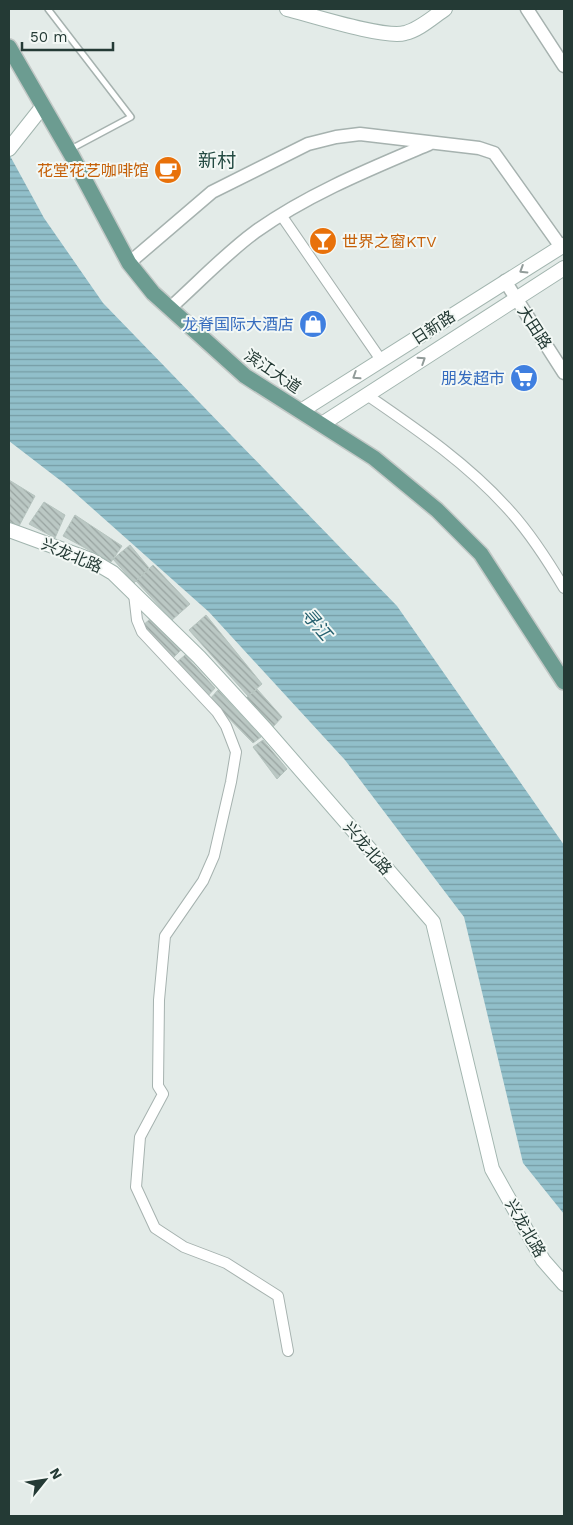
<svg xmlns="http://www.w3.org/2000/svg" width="573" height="1525" font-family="'Work Sans','Noto Sans SC',sans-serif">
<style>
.water{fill:url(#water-rules)}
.building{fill:url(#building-back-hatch);stroke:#b6c4bf}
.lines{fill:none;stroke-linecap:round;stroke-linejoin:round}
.service-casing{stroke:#a6b2af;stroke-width:8}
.minor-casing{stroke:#a6b2af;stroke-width:12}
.tertiary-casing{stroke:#a6b2af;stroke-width:15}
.secondary-casing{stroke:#a2b5af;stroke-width:16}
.primary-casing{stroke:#c2c8c6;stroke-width:18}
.service{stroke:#fff;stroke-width:5}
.minor{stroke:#fff;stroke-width:10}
.tertiary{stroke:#fff;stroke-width:12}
.secondary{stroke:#fff;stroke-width:14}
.primary{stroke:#6c9c91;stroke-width:15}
.oneway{stroke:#929c9a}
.labels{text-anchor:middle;stroke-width:4;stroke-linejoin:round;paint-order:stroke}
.food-label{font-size:16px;fill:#c56008;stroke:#f3f8f5;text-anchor:end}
.shop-label{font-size:16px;fill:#366cbe;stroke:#f3f8f5;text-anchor:end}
.street-label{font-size:16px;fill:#243a35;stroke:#f3f8f5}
.water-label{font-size:18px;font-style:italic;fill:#25606f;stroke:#f3f8f5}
.quarter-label{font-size:19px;fill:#234a42;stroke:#f3f8f5}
</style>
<defs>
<pattern id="water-rules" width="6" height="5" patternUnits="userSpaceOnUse" patternTransform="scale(1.25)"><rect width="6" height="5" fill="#91bfca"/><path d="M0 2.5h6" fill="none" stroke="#769ca5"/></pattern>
<pattern id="building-back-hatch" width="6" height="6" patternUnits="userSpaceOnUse" patternTransform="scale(1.25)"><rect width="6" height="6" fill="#bbc8c4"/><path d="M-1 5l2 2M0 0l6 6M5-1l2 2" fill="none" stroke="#98a3a0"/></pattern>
</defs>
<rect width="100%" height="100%" fill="#e3ebe8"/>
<path class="water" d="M9 154 44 218 103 303 397 606 564 845V1214L523 1163 464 917 345 760 209 612 65 484 9 441Z"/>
<path class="building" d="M9 480 35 496 19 526 9 522Z
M44 502 65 515 55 538 29 524Z
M75 515 122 546 111 562 63 536Z
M130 545 149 568 134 583 113 559Z
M153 565 190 604 172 620 136 581Z
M206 615 262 684 248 696 189 630Z
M150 619 181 650 172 659 140 628Z
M185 655 215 688 207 697 176 663Z
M257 689 282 717 272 728 246 698Z
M218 690 261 737 253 743 210 699Z
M263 740 287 769 277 779 253 747Z"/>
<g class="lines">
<g class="service-casing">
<path id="service" d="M48 9 131 117 71 149"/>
</g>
<g class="minor-casing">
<path id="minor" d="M281 215 381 360
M367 395C418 430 468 464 509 510 530 533 548 561 564 588
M134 594 137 620 142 632 217 712 226 726 236 752 231 782 214 856 203 881 165 936 159 1000 158 1086 163 1094 140 1137 136 1187 155 1228 184 1247 226 1263 278 1296 288 1351"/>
</g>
<g class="tertiary-casing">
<path id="tertiary" d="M527 9 564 66
M129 263 212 192 308 144 336 137 360 134 479 148 494 153 561 247
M505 281 564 373
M170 308C198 283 225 254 255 232 308 194 370 169 429 144"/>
</g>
<g class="secondary-casing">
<path id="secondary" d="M287 9C311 15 385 39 405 33 419 30 433 17 445 9
M9 149 43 106
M301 411 564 245
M322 424 564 268
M9 530 91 560 113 573 199 657 266 730 433 922 492 1169 543 1260 564 1284"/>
</g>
<g class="primary-casing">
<path id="primary" d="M9 47 72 156 129 263 153 293 245 376 374 458 437 510 481 554 564 682"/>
</g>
<use href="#service" class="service"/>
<use href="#minor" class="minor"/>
<use href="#tertiary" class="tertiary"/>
<use href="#secondary" class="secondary"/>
<use href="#primary" class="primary"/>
</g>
<defs><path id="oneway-chevron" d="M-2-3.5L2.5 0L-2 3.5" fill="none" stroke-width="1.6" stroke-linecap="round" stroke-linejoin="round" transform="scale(1.25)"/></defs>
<g class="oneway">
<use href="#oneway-chevron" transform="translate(523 270) rotate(148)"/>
<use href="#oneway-chevron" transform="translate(422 360) rotate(-33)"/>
<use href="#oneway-chevron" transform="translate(356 376) rotate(147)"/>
</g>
<defs>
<g id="cafe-disc" transform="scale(1.4375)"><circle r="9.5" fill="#e8710a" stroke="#f3f8f5"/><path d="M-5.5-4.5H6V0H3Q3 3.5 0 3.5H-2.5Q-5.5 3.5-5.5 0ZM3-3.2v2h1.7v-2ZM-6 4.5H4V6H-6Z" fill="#fff"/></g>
<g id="bar-disc" transform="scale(1.4375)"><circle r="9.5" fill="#e8710a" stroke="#f3f8f5"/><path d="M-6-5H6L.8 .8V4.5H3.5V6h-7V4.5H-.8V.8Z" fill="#fff"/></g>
<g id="shop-disc" transform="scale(1.4375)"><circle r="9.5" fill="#3f7fe0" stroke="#f3f8f5"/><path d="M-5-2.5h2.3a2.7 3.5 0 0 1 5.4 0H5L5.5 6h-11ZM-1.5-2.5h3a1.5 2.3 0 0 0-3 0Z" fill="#fff"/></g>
<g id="supermarket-disc" transform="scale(1.4375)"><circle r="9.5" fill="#3f7fe0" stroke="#f3f8f5"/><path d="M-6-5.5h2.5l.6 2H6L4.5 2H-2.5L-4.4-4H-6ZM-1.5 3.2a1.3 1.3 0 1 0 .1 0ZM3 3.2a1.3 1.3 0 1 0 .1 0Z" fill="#fff"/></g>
</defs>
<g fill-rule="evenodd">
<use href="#cafe-disc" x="168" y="170"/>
<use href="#bar-disc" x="323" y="241"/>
<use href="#shop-disc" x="313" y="324"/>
<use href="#supermarket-disc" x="524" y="378"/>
</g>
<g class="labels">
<g class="food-label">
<text x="149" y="176">花堂花艺咖啡馆</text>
<text x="342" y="247" text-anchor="start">世界之窗KTV</text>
</g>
<g class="shop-label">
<text x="294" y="330">龙脊国际大酒店</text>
<text x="505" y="384">朋发超市</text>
</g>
<g class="street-label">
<text transform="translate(433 327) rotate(-33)" y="6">日新路</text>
<text transform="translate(535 327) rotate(57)" y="6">大田路</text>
<text transform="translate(273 371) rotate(34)" y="6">滨江大道</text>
<text transform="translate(72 555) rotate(23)" y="6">兴龙北路</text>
<text transform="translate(368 848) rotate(49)" y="6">兴龙北路</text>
<text transform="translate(526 1228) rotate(60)" y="6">兴龙北路</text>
</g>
<g class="water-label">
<text transform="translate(316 624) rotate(49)" y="6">寻江</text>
</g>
<g class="quarter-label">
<text x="217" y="167">新村</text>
</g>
</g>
<rect width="573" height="1525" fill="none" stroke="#243a35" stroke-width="20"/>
<g transform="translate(45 1480) rotate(60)" stroke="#f3f8f5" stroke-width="4" paint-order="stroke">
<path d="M0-4L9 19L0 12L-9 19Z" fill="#243a35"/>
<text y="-8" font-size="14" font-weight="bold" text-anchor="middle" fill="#243a35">N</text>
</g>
<path d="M22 42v8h91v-8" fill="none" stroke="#243a35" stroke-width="2.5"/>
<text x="30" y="42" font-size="15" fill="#243a35" stroke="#f3f8f5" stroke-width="4" paint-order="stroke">50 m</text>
</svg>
